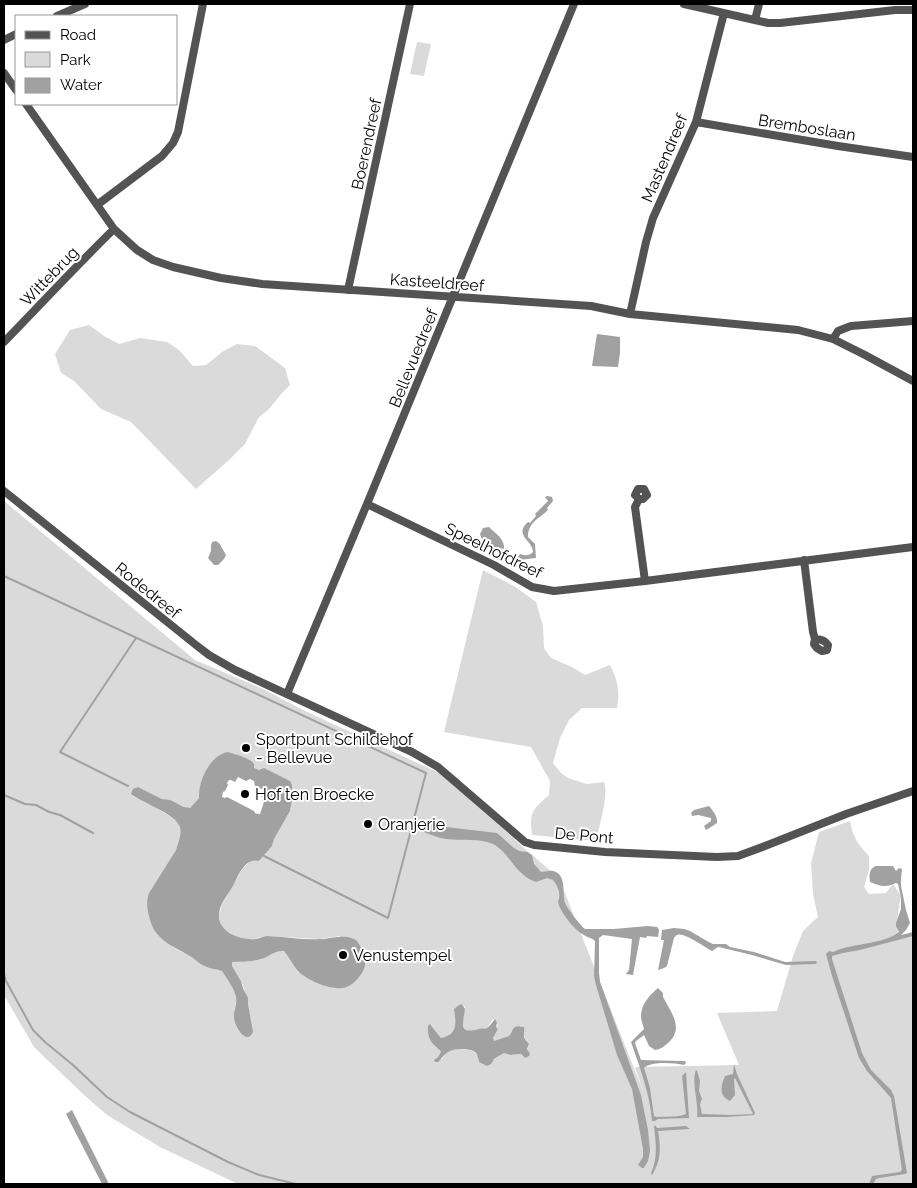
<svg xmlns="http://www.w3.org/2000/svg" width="917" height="1188" font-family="Raleway,sans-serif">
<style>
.green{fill:#dadada;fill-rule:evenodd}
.water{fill:#a1a1a1;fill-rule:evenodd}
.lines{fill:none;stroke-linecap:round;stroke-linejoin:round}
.stream{stroke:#a1a1a1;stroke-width:2}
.minor{stroke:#535353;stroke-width:8}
.poi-dot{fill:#000;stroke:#fff;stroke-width:2}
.labels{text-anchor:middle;stroke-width:4;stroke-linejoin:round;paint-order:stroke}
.street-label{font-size:16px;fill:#000;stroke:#fff}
.poi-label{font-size:16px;fill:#000;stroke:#fff;text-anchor:start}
</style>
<rect width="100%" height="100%" fill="#fff"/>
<path class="green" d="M417 42 431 44 424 76 410 74Z
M89 325 104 336 119 344 140 338 167 342 179 350 193 366 206 365 222 352 237 344 255 346 285 368 290 385 283 392 268 410 259 417 245 444 229 460 196 489 131 422 101 409 74 381 61 373 55 354 70 330Z
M4 501 195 660 263 689 303 710 450 778 525 849 559 878 643 1091 635 1067 739 1065 717 1013 777 1011 793 956 803 931 818 917 813 894 811 863 819 832 850 821C854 839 857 843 869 856V870L864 887 869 894 886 893 893 884 901 896C898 911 896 923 899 938L913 935V1184H238L160 1147 107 1115 83 1094 34 1047 4 995ZM254 764V768L259 770 262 769 292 785V800L290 811 274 839 272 846 259 861 256 860 251 861 242 869 222 905 219 915 220 922 223 928 236 937 244 939H255L266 936 319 939 340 936 334 988 307 978 298 972 284 951C275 950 269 957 261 959 252 962 242 962 232 962L231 963C233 970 238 974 241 981 243 985 248 999 248 1004L252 1032 246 1037C239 1034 234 1025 234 1017 233 1010 237 1004 236 997 234 988 227 979 222 971L205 967 190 956 176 949 159 936 147 903 149 893 176 850C178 843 183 834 180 826 175 816 143 801 132 796L138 787 162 799 173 802 187 808H190L199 798V792ZM462 1004 465 1007C464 1017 459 1027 469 1032L487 1028 493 1019 498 1025 496 1027 498 1029 493 1038V1040L495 1041 509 1036 514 1027 522 1026C526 1034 521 1035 529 1044L525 1058 521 1054 510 1055 504 1053 485 1065 478 1061V1056L476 1053C469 1049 454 1047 447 1052 445 1054 443 1057 442 1059H435L438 1057 441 1052C439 1049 437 1048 435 1046 429 1041 427 1033 428 1026L431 1025 432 1026 441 1038C457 1035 456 1023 455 1009Z
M483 570 514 586 536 602 543 626 544 648 551 658 572 667 585 675 610 665C618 682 620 690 617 708H582L569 720 560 738 553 763 561 773 568 778 587 784 604 782C609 796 599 826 596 841L532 835C529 812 532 810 549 795L550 781 531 747 444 732Z"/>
<path class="water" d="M597 334 620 337V353L618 367 592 366Z
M547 496 552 497 553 501 547 508 548 510C539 519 528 522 528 537L535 544 536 558 519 560 518 557 520 554C525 556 529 556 533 552 533 541 513 535 528 522L530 523 536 516 535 514 548 501 545 497Z
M489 527C496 534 505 539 504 549 492 546 484 548 480 534L483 528Z
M216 541 219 543 226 555 224 559 218 565H214L208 558 211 551V545L212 542Z
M228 752C234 754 251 758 254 764 254 765 254 767 254 768L259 770 264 768 290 781 292 785V800L290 811 274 839 272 846 259 861C246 857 238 875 234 884 229 894 219 904 219 915 218 932 241 941 256 939 259 939 263 936 267 936 271 936 277 937 282 937 294 938 307 940 320 939 331 939 343 934 354 939 361 942 363 955 365 962 366 970 358 979 352 984 349 986 345 988 342 988 330 990 304 979 297 970 292 964 289 957 284 951 275 950 269 957 261 959 252 962 242 962 232 962V966L241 981 243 988 248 998V1004L253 1032C251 1036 250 1037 246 1037 238 1033 233 1022 234 1013 235 1008 237 1002 236 997 234 988 227 979 222 971 216 969 210 969 204 966 198 963 194 958 188 955 169 944 154 939 149 916 147 908 146 901 149 893L176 850C178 843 182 834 180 827 175 813 142 803 131 794L133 789 138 787 162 799 170 800 184 807 190 808 199 798C198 781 210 755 228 752ZM238 777 246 781 250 779 254 781 255 786 264 790 261 797 264 796 267 799 266 802H264L260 814H258L255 813 254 811 227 797 225 798 222 797 223 792 225 791 228 785 227 783 229 780H231L235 782Z
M709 806C713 811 718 817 717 823L711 827 706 830 704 826 711 821V818L698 815 692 816 691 813 694 810Z
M427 823 446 827 497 833 514 848 519 851 527 852 532 855 534 864 541 872C544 872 549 870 553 871 567 874 562 893 565 903 567 908 580 925 585 929H614L648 926 657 927 659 930 658 937 647 936 646 938 640 937 633 975 626 974 629 970 632 939 603 935 599 938V973L600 982 641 1095 648 1130 650 1151 648 1161 644 1168H642L638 1165 643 1157V1149L632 1089 617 1055 596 985 594 976 595 941C591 937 588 938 584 935 575 931 560 912 558 902 561 895 559 887 553 880L547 878 536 882C515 875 510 853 493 844 481 838 460 841 446 839 439 838 431 835 424 832 423 829 424 824 427 823Z
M876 866H893L896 871 899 868 902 869 901 879V886L906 910 910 923 906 930 901 935 913 932V936L860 950 843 953 832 956V959L862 1053 871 1070 891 1090 894 1096 907 1173 905 1174 879 1178 876 1179 873 1184H869L872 1176 900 1172 902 1170 891 1098 867 1071 859 1058 832 976 826 954 829 951 833 952C852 943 885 944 899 932L896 926V923L901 909V898L898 884 896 883C887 888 879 886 870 882 869 876 869 868 876 866Z
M674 928 684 929 690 931 707 941 713 944H726L730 947 754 952 785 962 816 961 817 963 815 964 786 965 752 955 723 948 718 947 712 951C704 947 684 932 677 935 676 935 675 937 674 938L667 966 664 968 658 970 664 940H661L662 930Z
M658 988 663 993V997C671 1012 684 1028 669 1042 665 1046 661 1049 655 1050L649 1046 644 1035 636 1041 635 1043 641 1060 681 1061H685L686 1063 684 1065C674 1063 652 1061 644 1068L650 1088 654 1116 657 1117C666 1116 677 1118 686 1114L682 1076 686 1072 689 1118 658 1119 655 1121H652C650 1094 640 1068 631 1042L644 1029C643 1025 641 1020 641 1017 641 1004 649 996 658 988Z
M462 1004 465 1009C463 1023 458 1035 479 1029 482 1028 484 1029 487 1028 490 1026 493 1021 495 1019L497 1023 496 1027 498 1029 493 1038 494 1041 509 1036C514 1030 511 1024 524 1027 525 1036 521 1036 529 1044L527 1049 530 1054 529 1056 525 1058 521 1054 510 1055 504 1053 494 1059 491 1064 487 1066 479 1062C479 1061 477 1055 477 1054 473 1048 456 1048 450 1051 445 1053 442 1058 438 1062H435L434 1060 438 1057 441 1052C439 1049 437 1048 435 1046 429 1041 427 1033 428 1026L430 1024 441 1038C458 1035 456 1022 454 1009L459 1005Z
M734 1064 737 1074 755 1113 754 1115 727 1117H697C699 1102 691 1084 696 1070L697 1071 700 1081 699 1091 702 1099 700 1104 702 1114 730 1115 753 1114 735 1078 734 1079 735 1095 730 1101C718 1095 721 1086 725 1076L733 1074Z
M72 1110 109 1184H102L66 1114Z
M655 1125 657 1128 686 1126 690 1129 658 1131C661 1148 661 1161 652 1175L651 1173C658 1158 656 1143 654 1127Z"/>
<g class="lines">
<path class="stream" d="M4 576 426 773 388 918 264 856
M128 786 60 752 136 638
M4 795 25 804 36 805 49 812 60 815 93 833
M4 974 6 981 33 1030 45 1042 73 1065 107 1097 130 1112 228 1162 259 1175 296 1184"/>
<path class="minor" d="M684 4 768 23H780L895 10H913
M57 16 85 4
M755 20 759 4
M4 40 16 34
M4 73 16 90
M26 104 114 229 137 250 153 260 173 267 221 278 262 284 591 306 630 314 798 330 833 339 865 355 913 381
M696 122 838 146 913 157
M97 205 162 156 173 143 178 132 203 4
M348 290 410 4
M630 314 646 242 653 218 696 122 724 13
M833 339 838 331 851 326 913 321
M4 342C41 304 76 266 114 229
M4 491 196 645 209 655 235 670 412 752 438 767 525 842 534 845 605 852 717 857 738 856 765 846 846 814 913 791
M639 499H643L647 495 644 489H638L635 495 639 499 635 507 645 581
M367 504 494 565 532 587 554 591 645 581 913 547
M804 560 813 632 815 639 814 644 817 648 822 651 827 650 828 645C825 640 821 639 815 639
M287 694 367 504 574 4"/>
</g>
<g class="poi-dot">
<circle cx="246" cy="748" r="5"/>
<circle cx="245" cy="794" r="5"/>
<circle cx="368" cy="824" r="5"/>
<circle cx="343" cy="955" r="5"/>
</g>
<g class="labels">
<g class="street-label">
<text transform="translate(807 127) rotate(9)" y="6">Bremboslaan</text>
<text transform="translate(366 144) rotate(-78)" y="6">Boerendreef</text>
<text transform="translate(664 158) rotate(-67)" y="6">Mastendreef</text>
<text transform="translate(49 276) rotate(-46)" y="6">Wittebrug</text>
<text transform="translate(437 282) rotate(4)" y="6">Kasteeldreef</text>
<text transform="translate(413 358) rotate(-68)" y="6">Bellevuedreef</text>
<text transform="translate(494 550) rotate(26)" y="6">Speelhofdreef</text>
<text transform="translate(148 590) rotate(39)" y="6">Rodedreef</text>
<text transform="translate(584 835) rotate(5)" y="6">De Pont</text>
</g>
<g class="poi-label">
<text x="256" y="745">Sportpunt Schildehof<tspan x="256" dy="18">- Bellevue</tspan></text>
<text x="255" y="800">Hof ten Broecke</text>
<text x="378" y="830">Oranjerie</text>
<text x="353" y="961">Venustempel</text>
</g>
</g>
<rect width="917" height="1188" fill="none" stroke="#000000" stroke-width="10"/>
<rect x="15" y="15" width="162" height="90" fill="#ffffff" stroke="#999999"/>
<rect x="25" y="31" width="25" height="8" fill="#535353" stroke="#999999"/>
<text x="60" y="40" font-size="15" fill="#000000">Road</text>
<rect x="25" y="52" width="25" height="15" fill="#dadada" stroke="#999999"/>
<text x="60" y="65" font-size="15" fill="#000000">Park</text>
<rect x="25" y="78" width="25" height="15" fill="#a1a1a1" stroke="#999999"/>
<text x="60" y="90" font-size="15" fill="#000000">Water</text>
</svg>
